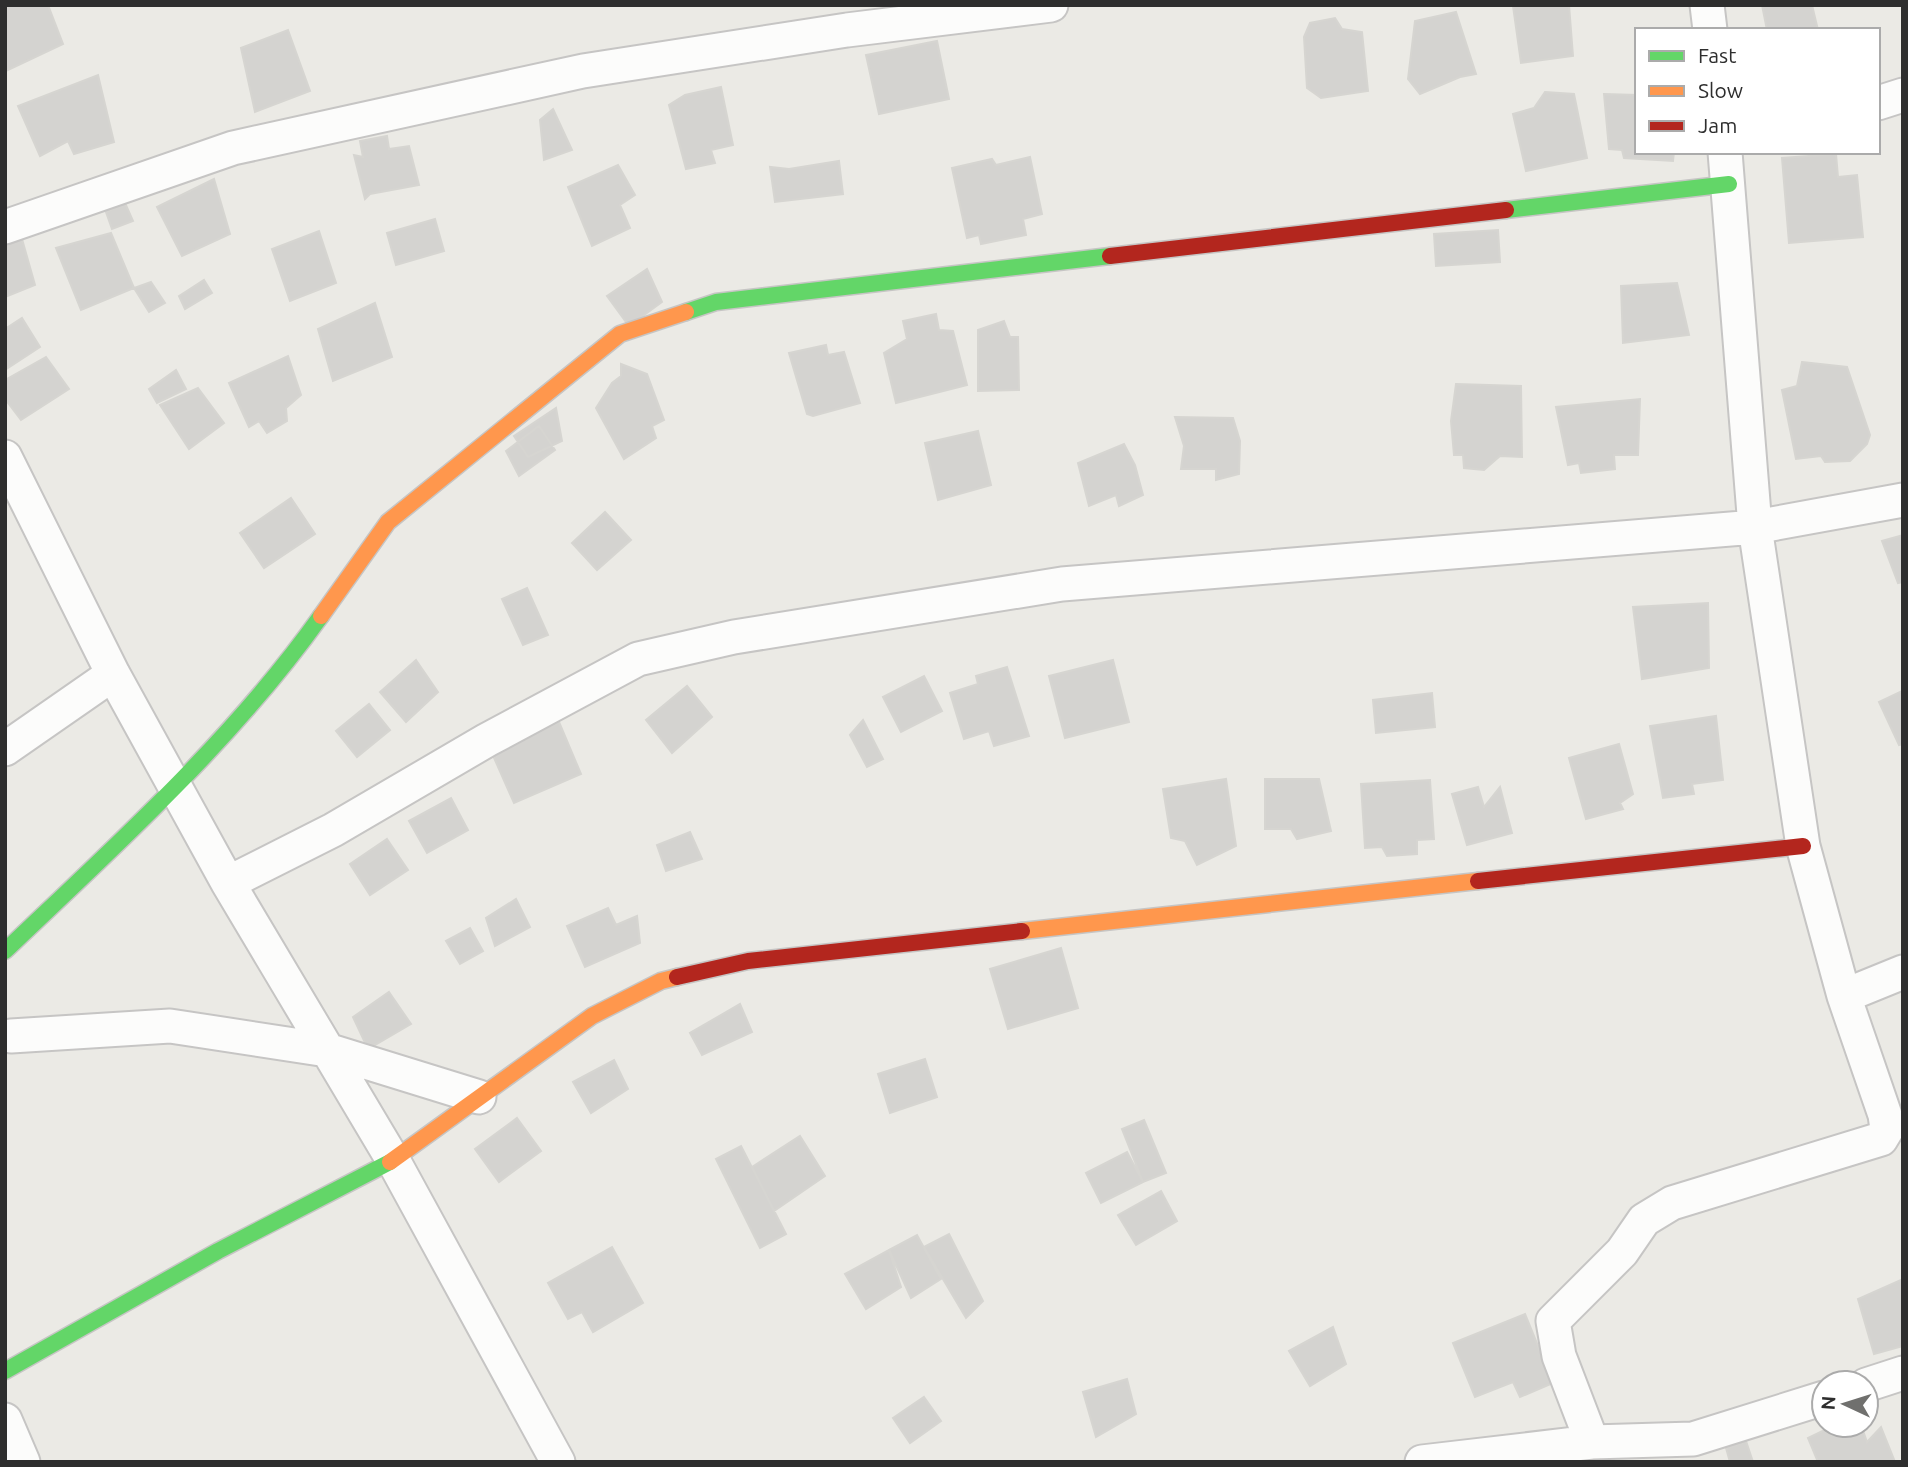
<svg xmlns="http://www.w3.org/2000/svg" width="1908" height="1467" font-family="Ubuntu,sans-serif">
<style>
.building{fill:#d4d3d0;stroke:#d6d5d1;stroke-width:2}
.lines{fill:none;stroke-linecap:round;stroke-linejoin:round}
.street-casing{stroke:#c6c5c4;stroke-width:37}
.fast-casing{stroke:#c6c5c4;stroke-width:19}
.slow-casing{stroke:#c6c5c4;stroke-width:19}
.jam-casing{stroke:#c6c5c4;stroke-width:19}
.street{stroke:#fcfcfb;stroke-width:33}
.fast{stroke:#63d668;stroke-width:16}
.slow{stroke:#ff974d;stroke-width:16}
.jam{stroke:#b3261e;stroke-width:16}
</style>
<rect width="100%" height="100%" fill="#ebeae5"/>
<path class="building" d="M5 5H48L63 44 6 71Z
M1569 5 1573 56 1521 63 1513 6Z
M1762 5H1812L1818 30H1767Z
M1456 12 1476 74 1460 77 1420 94 1408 79 1415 21Z
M1335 18 1342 29 1362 32 1368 91 1321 98 1307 88 1304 37 1310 23Z
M288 30 310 91 255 112 241 48Z
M937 41 949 99 879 114 866 55Z
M98 75 114 142 74 154 68 141 40 156 18 106Z
M721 87 733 145 711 150 715 163 686 169 669 105 685 95Z
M1545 92 1574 94 1587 158 1526 171 1513 114 1534 108Z
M1604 94 1637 95V152H1674L1673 161 1624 158 1622 150 1609 149Z
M553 109 572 150 544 160 540 120Z
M387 136 389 149 409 146 419 185 370 194 365 199 354 155 363 157 360 141Z
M1836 154 1838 177 1857 175 1863 237 1789 243 1782 158Z
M1030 157 1042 214 1023 219 1026 235 981 244 979 235 967 238 952 168 992 159 996 165Z
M839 161 843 194 775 202 770 167 789 169Z
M618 165 635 195 620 205 630 228 592 246 568 187Z
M214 179 230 234 182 256 157 207Z
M125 203 133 221 112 229 106 212Z
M435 219 444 251 396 265 387 233Z
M1498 230 1500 262 1436 266 1434 234Z
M319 231 336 283 290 301 272 249Z
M111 233 134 288 81 310 56 248Z
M22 239 35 285 5 297V245Z
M647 269 662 302 629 326 607 296Z
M204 280 212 293 185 309 179 296Z
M151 282 165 303 149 312 134 288Z
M1677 283 1689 335 1623 343 1621 286Z
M375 303 392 357 333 381 318 329Z
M936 314 939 330 953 331 967 385 896 403 884 353 907 339 903 321Z
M22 318 40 347 5 370V329Z
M1004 321 1010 337H1018L1019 390 978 391V330Z
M826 345 828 355 844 352 860 403 813 416 807 414 789 353Z
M288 356 301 395 286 408 287 421 267 433 259 421 249 427 229 383Z
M46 357 69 389 21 420 5 399V380Z
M1802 362 1847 367 1870 435 1867 444 1850 461 1825 462 1821 456 1796 459 1782 390 1797 386Z
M621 364 647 374 664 420 652 426 656 438 624 459 596 408 612 383 621 376Z
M176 370 186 389 157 403 149 389Z
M1456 384 1521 386 1522 457 1500 456 1484 470 1464 468 1463 455H1454L1451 421Z
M198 388 224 423 189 449 160 405Z
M1640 399 1638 455H1614L1615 469 1581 473 1579 463 1568 465 1556 407Z
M556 408 562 441 528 457 514 436Z
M1175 417 1233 418 1240 441 1239 474 1216 480V469H1181L1184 446Z
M539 426 555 450 519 476 506 451Z
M978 431 991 485 938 500 925 443Z
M1124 444 1135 465 1143 495 1119 506 1116 495 1089 506 1078 463Z
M291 498 315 534 264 568 240 533Z
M605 512 631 540 597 570 572 543Z
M1903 535V582L1898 583 1882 541Z
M527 588 548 635 523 645 502 599Z
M1708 603 1709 668 1642 679 1633 607Z
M416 660 438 692 406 722 380 692Z
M1113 660 1129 722 1065 738 1049 676Z
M1007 667 1029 736 994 746 989 731 964 739 950 693 978 684 976 676Z
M924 676 942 711 901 732 883 697Z
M687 686 712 717 672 753 646 720Z
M1902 691 1903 744 1899 745 1879 702Z
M1432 693 1435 727 1376 733 1373 700Z
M369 704 390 730 357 757 336 731Z
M1716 716 1723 780 1692 784 1694 794 1663 798 1650 726Z
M863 720 883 759 867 767 850 735Z
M559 722 581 774 514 803 491 751Z
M1619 744 1633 794 1620 803 1623 809 1586 819 1569 758Z
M1226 779 1236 846 1197 865 1185 841 1171 838 1163 789Z
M1265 779H1319L1331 831 1297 839 1291 829H1265Z
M1430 780 1434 839 1417 840V854L1387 856 1382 847 1365 848 1361 784Z
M1478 787 1484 807 1500 787 1512 833 1467 845 1452 794Z
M451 798 468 830 427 853 409 821Z
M690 832 702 859 666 871 657 845Z
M387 839 408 870 370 895 350 864Z
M516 899 530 927 495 946 486 918Z
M608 908 616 925 637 916 640 943 585 967 567 926Z
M470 928 483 951 460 964 446 941Z
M1061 948 1078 1008 1008 1029 990 969Z
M389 992 411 1024 368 1049 353 1017Z
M740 1004 752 1032 702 1055 690 1033Z
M925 1059 937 1097 890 1113 878 1074Z
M614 1060 628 1089 591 1113 573 1082Z
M517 1118 541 1151 499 1182 475 1149Z
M1144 1120 1166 1173 1143 1182 1122 1129Z
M800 1136 825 1176 774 1211 752 1167Z
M741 1146 786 1234 760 1248 716 1159Z
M1127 1152 1143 1182 1101 1203 1086 1173Z
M1161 1191 1177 1221 1136 1245 1118 1215Z
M949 1234 983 1301 966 1318 924 1247Z
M917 1235 941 1279 911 1298 889 1250Z
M612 1247 643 1303 593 1332 582 1312 568 1319 548 1283Z
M889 1250 901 1287 866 1309 845 1274Z
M1903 1279V1346L1874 1354 1858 1299Z
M1525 1314 1553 1383 1520 1397 1513 1382 1475 1397 1453 1343Z
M1333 1327 1346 1364 1310 1386 1289 1351Z
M1127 1379 1136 1414 1096 1437 1083 1392Z
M924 1397 941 1421 910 1443 893 1418Z
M1829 1425H1861L1867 1442 1881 1427 1895 1462H1818L1808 1438 1831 1427Z
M1746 1441 1753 1462H1730L1726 1448Z"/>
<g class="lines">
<g class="street-casing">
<path id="street" d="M1707 5 1710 30
M1878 103 1903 95
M5 227 233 148 583 71 847 30 1051 5
M5 457 113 674 228 883 393 1160 558 1462
M5 749 113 674
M228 883 333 830 487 740 638 659 734 637 1062 584 1755 527 1903 500
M1844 996 1903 972
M11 1036 170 1026 327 1050 479 1097
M1866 1385 1903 1373
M5 1420 23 1462
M1592 1442 1559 1356 1553 1321 1622 1252 1644 1220 1672 1203 1881 1139 1887 1129 1885 1115 1844 996 1803 846 1755 527 1725 152
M1422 1462 1592 1442 1693 1439 1824 1398"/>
</g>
<g class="fast-casing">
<path id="fast" d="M1506 210 1729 184
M686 312 716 302 1110 256
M5 951C116 845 232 741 321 616
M5 1371 218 1251 390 1162"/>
</g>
<g class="slow-casing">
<path id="slow" d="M321 616 388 522 620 334 686 312
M1022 931 1478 881
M390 1162 592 1016 661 981 677 977"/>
</g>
<g class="jam-casing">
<path id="jam" d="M1110 256 1506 210
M1478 881 1803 846
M677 977 748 961 1022 931"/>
</g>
<use href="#street" class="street"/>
<use href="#fast" class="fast"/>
<use href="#slow" class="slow"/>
<use href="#jam" class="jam"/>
</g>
<rect width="1908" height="1467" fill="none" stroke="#2e2e2e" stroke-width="14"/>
<rect x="1635" y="28" width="245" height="126" fill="#ffffff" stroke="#ababab" stroke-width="2"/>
<rect x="1649" y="51" width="35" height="10" fill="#63d668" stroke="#ababab" stroke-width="2"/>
<text x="1698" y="63" font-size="21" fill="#2e2e2e">Fast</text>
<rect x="1649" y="86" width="35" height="10" fill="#ff974d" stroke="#ababab" stroke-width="2"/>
<text x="1698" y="98" font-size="21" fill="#2e2e2e">Slow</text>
<rect x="1649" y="121" width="35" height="10" fill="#b3261e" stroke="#ababab" stroke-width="2"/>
<text x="1698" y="133" font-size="21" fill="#2e2e2e">Jam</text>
<g transform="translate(1845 1404) rotate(274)"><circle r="33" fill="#ffffff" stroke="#ababab" stroke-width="2"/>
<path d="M0-5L12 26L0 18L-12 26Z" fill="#70706e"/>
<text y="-10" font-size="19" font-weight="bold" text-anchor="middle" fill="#2e2e2e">N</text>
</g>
</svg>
